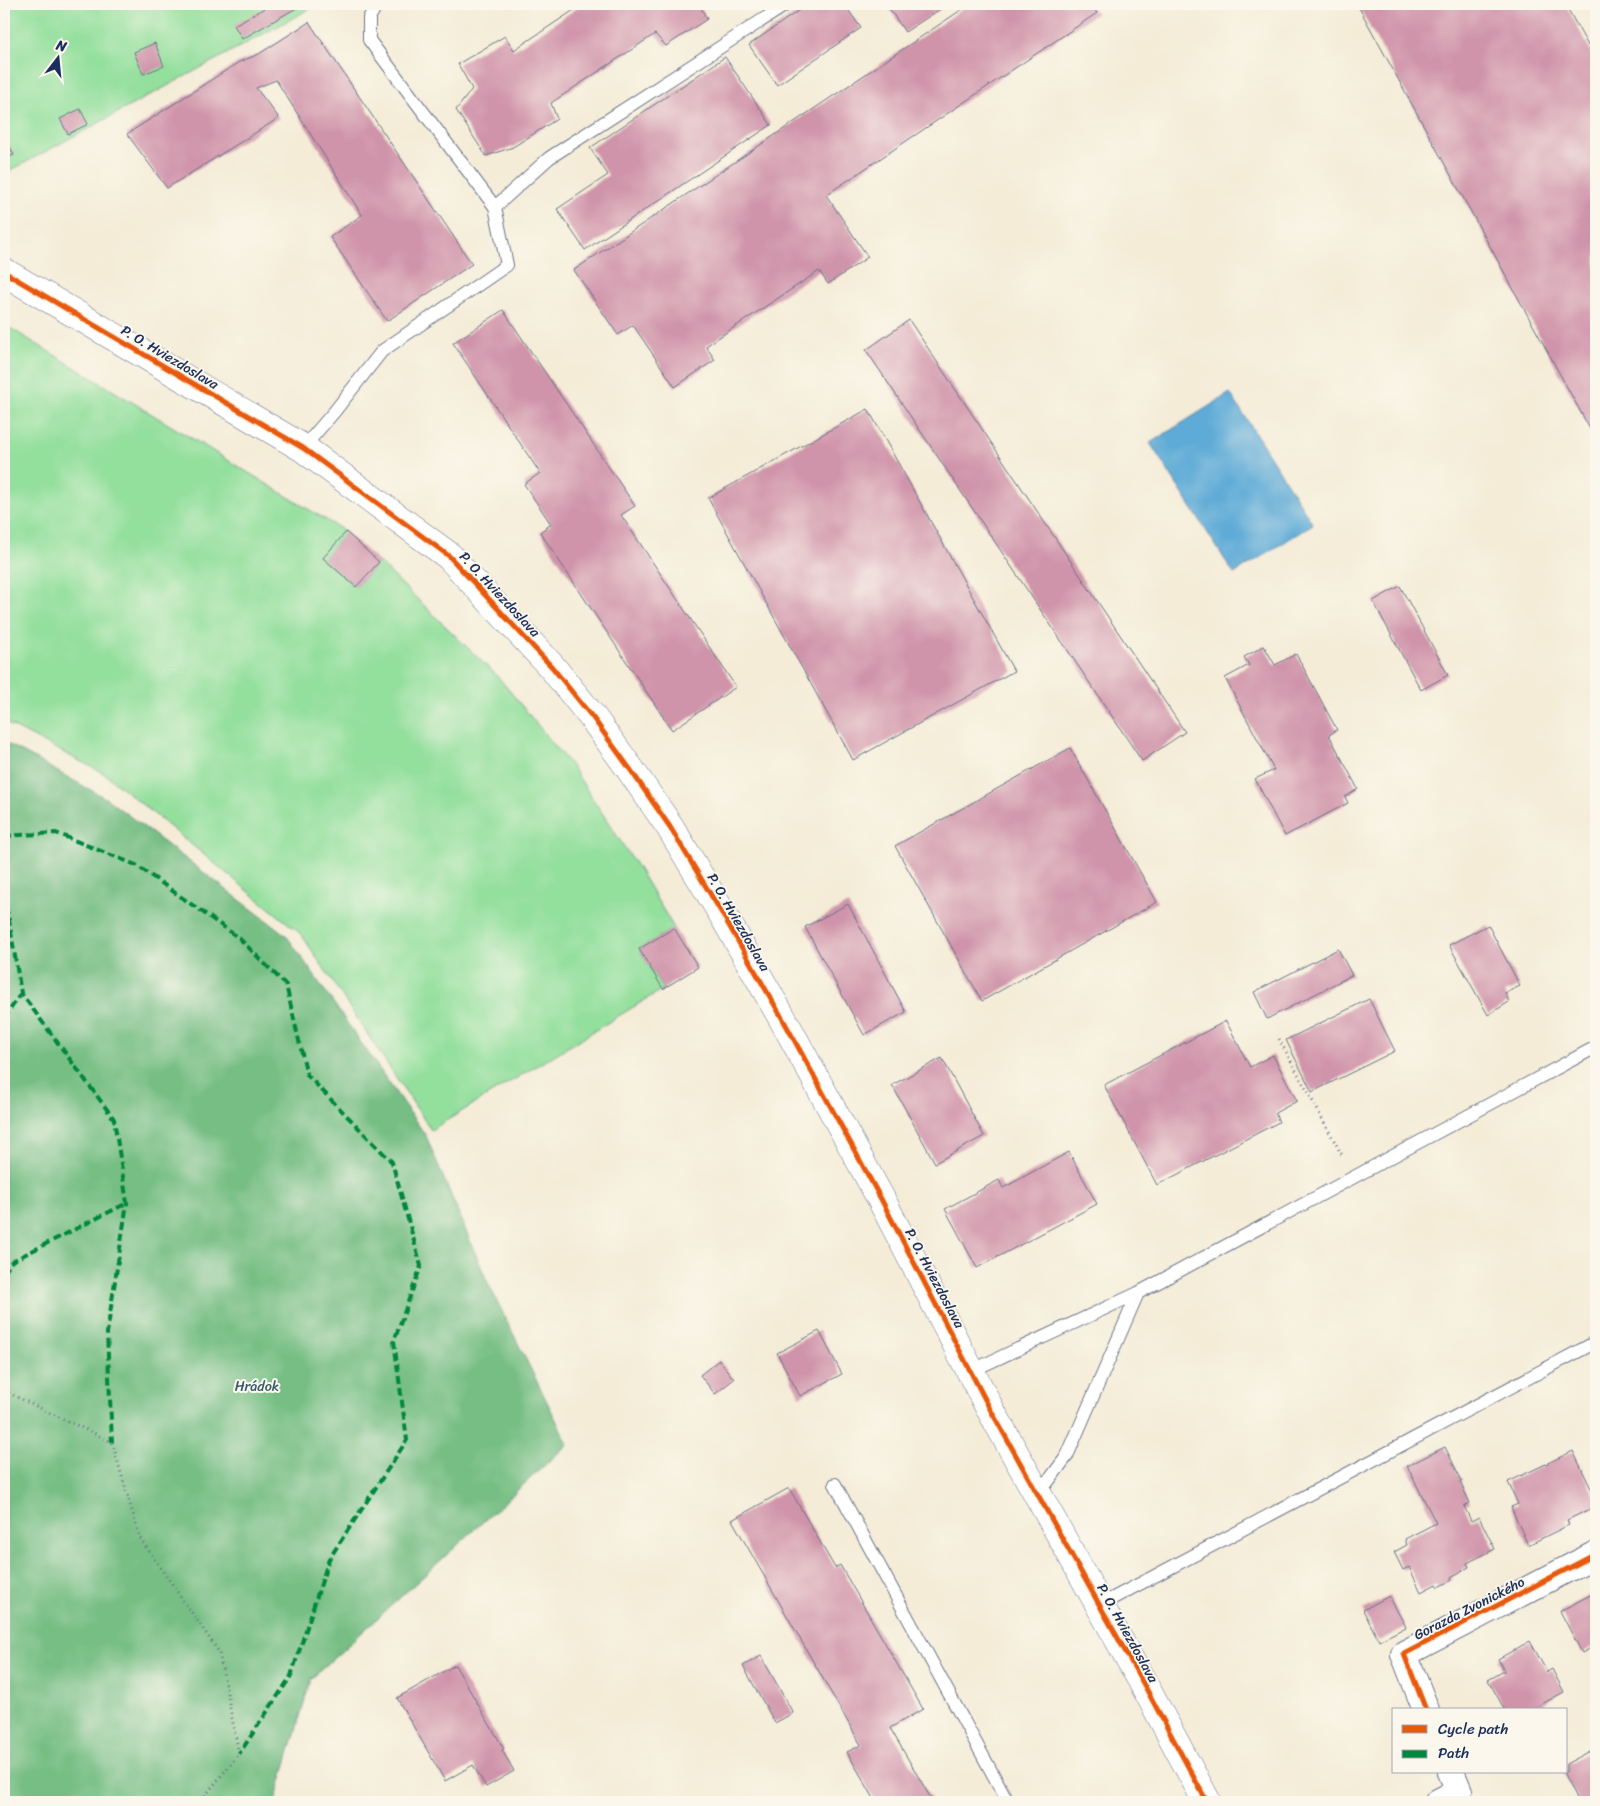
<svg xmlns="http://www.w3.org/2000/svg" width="1600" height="1806" font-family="Sriracha,sans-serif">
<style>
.green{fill:#93df9c;stroke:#57877d}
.forest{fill:#76be84;stroke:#487671}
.water{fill:#5eabd7;stroke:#3c6d9a}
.building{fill:#d094aa}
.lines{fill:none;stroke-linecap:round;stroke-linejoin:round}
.service-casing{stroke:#677188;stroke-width:14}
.minor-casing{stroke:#677188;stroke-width:28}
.tertiary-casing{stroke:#677188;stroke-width:29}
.path{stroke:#677188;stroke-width:3;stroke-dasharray:1 4;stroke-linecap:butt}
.service{stroke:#fff;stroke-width:12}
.minor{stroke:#fff;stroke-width:26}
.tertiary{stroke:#fff;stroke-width:28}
.quiet{stroke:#00873e;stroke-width:4;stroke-dasharray:8 4;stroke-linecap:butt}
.cycleway-casing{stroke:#fbf7ec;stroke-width:8}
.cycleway{stroke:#e8590c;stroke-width:5}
.labels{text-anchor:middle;stroke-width:4;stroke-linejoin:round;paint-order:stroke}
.street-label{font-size:14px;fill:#1b2f5e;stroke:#fbf7ec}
.park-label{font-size:14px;fill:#395b6e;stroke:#fbf7ec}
</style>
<rect width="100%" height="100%" fill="#fbf7ec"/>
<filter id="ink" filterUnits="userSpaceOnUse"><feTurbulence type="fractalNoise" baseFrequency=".02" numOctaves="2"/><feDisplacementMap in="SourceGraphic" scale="10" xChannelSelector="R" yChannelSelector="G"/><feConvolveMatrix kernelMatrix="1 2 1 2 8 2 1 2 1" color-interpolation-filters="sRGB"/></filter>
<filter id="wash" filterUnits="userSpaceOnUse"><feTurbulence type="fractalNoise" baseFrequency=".0096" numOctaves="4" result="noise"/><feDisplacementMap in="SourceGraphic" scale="20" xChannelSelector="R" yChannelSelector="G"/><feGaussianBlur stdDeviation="1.12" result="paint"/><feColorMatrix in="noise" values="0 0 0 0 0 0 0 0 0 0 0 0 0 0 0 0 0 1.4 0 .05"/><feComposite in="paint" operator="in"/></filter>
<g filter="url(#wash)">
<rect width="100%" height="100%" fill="#f4ecd7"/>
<path class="green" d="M4 4H319L4 174Z
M10 328 346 532 323 559 356 587 379 562 499 678 572 767 638 868 674 928 639 949 663 989 431 1130 301 934 105 774 4 722V338Z"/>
<path class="forest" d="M4 742 107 799 286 935 426 1136 487 1281 568 1444 311 1679 275 1802H4Z"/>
<path class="water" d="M1230 393 1313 524 1234 574 1150 443Z"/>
<g id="blocks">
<path class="building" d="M272 4H298L300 6 242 39 234 25Z
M583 4H699L707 19 666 46 655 34 551 103 557 119 513 147 486 156 456 110 472 89 458 64 505 36 514 50Z
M808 4H844L861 28 777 85 749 45Z
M886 4H948L905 32Z
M970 4H1090L1097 13 826 195 868 257 828 284 819 271 706 346 715 360 675 387 633 325 618 335 574 270Z
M1357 4H1565L1596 60V440Z
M309 22 472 264 387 321 330 237 362 215 276 80 256 88 279 118 167 188 127 134 239 62 259 54Z
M155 43 164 66 143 74 134 52Z
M725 57 771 125 585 250 557 209 608 175 590 148Z
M80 109 88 124 68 134 60 119Z
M7 141 14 155 4 159V142Z
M503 310 635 506 621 515 736 687 672 730 540 532 551 524 524 484 540 473 453 343Z
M909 320 1185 732 1142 761 866 350Z
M868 409 1014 671 853 760 708 498Z
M346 532 379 562 356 587 323 558Z
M1400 586 1448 675 1421 690 1373 601Z
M1264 646 1275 665 1296 654 1337 730 1329 735 1358 789 1345 797 1348 803 1285 836 1255 779 1274 770 1225 678 1249 665 1244 657Z
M1070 748 1157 902 982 1001 895 846Z
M848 904 906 1012 864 1035 805 927Z
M1488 925 1520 986 1505 993 1509 1002 1488 1015 1449 945Z
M674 928 698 967 663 989 639 949Z
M1338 949 1352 975 1267 1019 1254 992Z
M1369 999 1395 1051 1312 1092 1286 1040Z
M1226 1021 1250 1067 1273 1055 1297 1101 1275 1113 1279 1122 1157 1185 1104 1085Z
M942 1058 984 1136 935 1163 892 1085Z
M1069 1152 1097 1204 977 1268 945 1209 999 1180 1003 1188Z
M819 1331 842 1374 800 1396 777 1353Z
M719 1360 734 1379 715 1394 700 1375Z
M1445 1447 1462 1481 1460 1482 1470 1503 1464 1506 1471 1521 1479 1517 1495 1549 1467 1563 1469 1567 1451 1577 1452 1580 1438 1587 1436 1584 1421 1592 1409 1567 1403 1570 1394 1552 1407 1545 1405 1539 1436 1523 1407 1466Z
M1573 1451 1596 1499V1506L1567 1520 1569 1525 1528 1545 1511 1507 1518 1504 1508 1482Z
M789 1488 835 1568 840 1565 923 1709 890 1728 933 1802H876L847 1752 861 1745 732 1520Z
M1596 1592V1645L1582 1653 1560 1611Z
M1389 1596 1406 1627 1379 1641 1363 1610Z
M1530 1641 1547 1672 1552 1669 1564 1692 1531 1710H1505L1488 1680 1504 1671 1498 1659Z
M761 1656 793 1713 775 1723 743 1666Z
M455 1665 504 1749 502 1750 514 1771 486 1787 473 1765 445 1781 397 1698Z
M1596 1748V1802H1573L1577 1800 1563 1772H1566V1764Z"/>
</g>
</g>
<g filter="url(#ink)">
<use href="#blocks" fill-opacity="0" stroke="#677188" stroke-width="1"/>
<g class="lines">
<g class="service-casing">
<path id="service" d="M377 4 369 18V40L495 207
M303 448 334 412 382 351 507 265 495 207 549 158 787 4
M971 1371 1138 1293 1596 1047
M835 1484 1008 1802
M1038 1495 1067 1456 1138 1293
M1100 1605 1596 1342"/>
</g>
<g class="minor-casing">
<path id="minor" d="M1426 1710 1404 1654 1596 1554
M1438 1802 1459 1791 1451 1772"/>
</g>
<g class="tertiary-casing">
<path id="tertiary" d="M4 272 303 448 449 556 552 667 593 718 630 769 670 827 723 915 785 1023 881 1199 989 1407 1148 1692 1207 1802"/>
</g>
<path class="path" d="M1279 1039 1343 1157
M4 1391 112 1442 140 1538 219 1652 239 1754 200 1802"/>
<use href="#service" class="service"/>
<use href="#minor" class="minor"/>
<use href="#tertiary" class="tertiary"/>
<path class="quiet" d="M4 836 56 833 136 865 239 938 286 985 307 1075 392 1162 421 1266 394 1341 407 1440 329 1559 291 1676 239 1754
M4 907 8 914 21 993 114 1119 127 1203 107 1333 112 1442
M4 1019 21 993
M4 1273 12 1261 127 1203"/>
<g class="cycleway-casing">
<path id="cycleway" d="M4 272 303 448 449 556 552 667 593 718 630 769 670 827 723 915 785 1023 881 1199 989 1407 1148 1692 1207 1802
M1426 1710 1404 1654 1596 1554"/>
</g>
<use href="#cycleway" class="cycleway"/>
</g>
</g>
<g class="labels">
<g class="street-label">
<text transform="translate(170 357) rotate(31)" y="5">P. O. Hviezdoslava</text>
<text transform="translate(500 594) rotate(47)" y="5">P. O. Hviezdoslava</text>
<text transform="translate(739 922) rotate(60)" y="5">P. O. Hviezdoslava</text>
<text transform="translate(935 1278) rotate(62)" y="5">P. O. Hviezdoslava</text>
<text transform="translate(1469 1608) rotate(-27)" y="5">Gorazda Zvonického</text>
<text transform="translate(1128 1633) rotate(61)" y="5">P. O. Hviezdoslava</text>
</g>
<g class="park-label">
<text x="257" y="1391">Hrádok</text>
</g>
</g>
<rect width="1600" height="1806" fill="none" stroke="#fbf7ec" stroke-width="20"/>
<rect x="1392" y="1708" width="175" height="65" fill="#fbf7ec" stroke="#a1a7b3"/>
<rect x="1402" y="1725" width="25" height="8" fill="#e8590c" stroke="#a1a7b3"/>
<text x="1438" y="1734" font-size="15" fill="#1b2f5e">Cycle path</text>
<rect x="1402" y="1750" width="25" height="8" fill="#00873e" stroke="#a1a7b3"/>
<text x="1438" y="1758" font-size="15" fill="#1b2f5e">Path</text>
<g transform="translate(58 58) rotate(16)" stroke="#fbf7ec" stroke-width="4" paint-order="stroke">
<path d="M0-4L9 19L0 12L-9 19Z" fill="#1b2f5e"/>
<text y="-8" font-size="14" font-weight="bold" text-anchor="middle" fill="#1b2f5e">N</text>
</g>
</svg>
